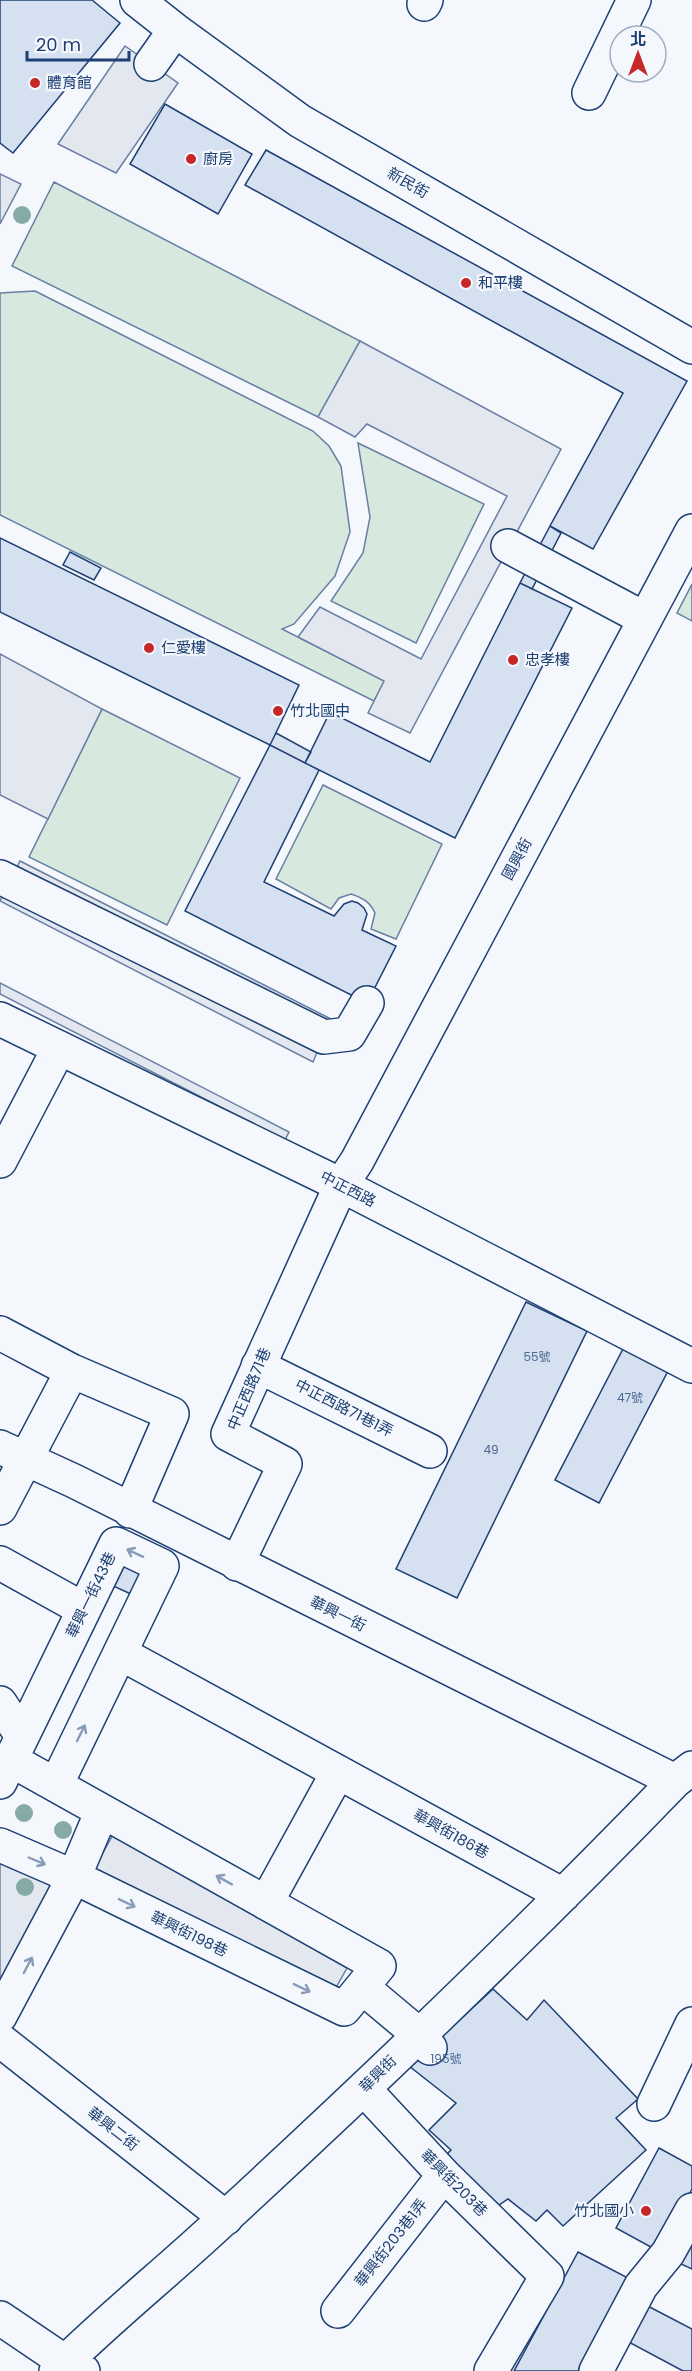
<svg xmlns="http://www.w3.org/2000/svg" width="692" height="2371" font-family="Poppins,'Noto Sans TC',sans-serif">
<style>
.green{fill:#d7e8df;stroke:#687fa3;stroke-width:1.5}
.parking{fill:#e3e8f0;stroke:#687fa3;stroke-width:1.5}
.building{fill:#d5e0f0;stroke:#1d3f73;stroke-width:1.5}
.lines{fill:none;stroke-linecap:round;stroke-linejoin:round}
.minor-casing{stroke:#1d3f73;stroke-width:36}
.major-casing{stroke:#1d3f73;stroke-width:36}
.minor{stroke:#f4f7fb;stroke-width:33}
.major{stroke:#f4f7fb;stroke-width:33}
.tree{fill:#86aba6}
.oneway{stroke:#889bb7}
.poi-dot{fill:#c62828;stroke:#f4f7fb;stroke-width:2}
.labels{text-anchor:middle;stroke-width:4.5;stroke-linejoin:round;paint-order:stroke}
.number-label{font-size:12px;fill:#4b6792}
.poi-label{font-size:15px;fill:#1d3f73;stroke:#f4f7fb;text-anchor:start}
.street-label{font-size:15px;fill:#1d3f73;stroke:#f4f7fb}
</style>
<rect width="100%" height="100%" fill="#f4f7fb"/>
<path class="green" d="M54 182 360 341 318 417 12 266Z
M35 291 313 431 329 446 341 466 350 532 335 576 294 624 282 629 385 681 374 701 0 515V293Z
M358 443 484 504 416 643 331 601 363 553 370 517Z
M692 584V621L677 613Z
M102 709 240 778 167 925 29 857Z
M323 785 442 844 396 939 371 929 375 913C370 902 363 898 351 894L339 898 331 909 276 879Z"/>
<path class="parking" d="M125 46 178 83 116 173 58 144Z
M0 174 21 184 0 224Z
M360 341 561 449 410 733 368 713 384 681 298 637 320 607 421 659 507 496 367 424 355 437 318 417Z
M0 654 102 709 48 819 0 795Z
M20 861 331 1019 313 1062 0 901Z
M0 983 289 1132 285 1140 0 994Z
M113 1835 347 1968 334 1991 92 1872Z
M0 1854 60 1884 0 2004Z"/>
<path class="building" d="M0 0H92L120 23 13 153 0 143Z
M165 104 252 154 218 214 130 164Z
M266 150 687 381 593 549 550 526 623 393 245 185Z
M550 526 561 533 532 589 520 583Z
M0 538 299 685 270 745 0 612Z
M70 552 101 568 94 580 63 565Z
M520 583 572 608 455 838 305 763 330 712 430 762Z
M276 733 311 752 305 763 270 745Z
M270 745 319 770 264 882 334 916 344 904 352 901 358 903 364 908 367 914 362 930 396 946 367 1003 185 911Z
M526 1302 587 1331 457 1598 396 1569Z
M624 1347 668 1371 599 1503 555 1480Z
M122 1563 144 1573 133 1595 111 1585Z
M493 1989 527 2020 544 2000 638 2099 616 2118 646 2150 563 2226 547 2210 536 2221 508 2199 499 2205 444 2157 451 2150 429 2130 456 2103 409 2066Z
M659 2148 692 2166V2189L658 2251 616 2228Z
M692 2243V2269L681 2264Z
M578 2252 628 2278 578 2371H514Z
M642 2303 692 2329V2371H683L623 2339Z"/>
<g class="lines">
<g class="minor-casing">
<path id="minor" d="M137 0 175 30 300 121 692 347
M424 4 426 0
M151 64 175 30
M589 93 634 0
M508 546 645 619
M0 877 324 1037 349 1034 367 1003
M0 1161 59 1048
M0 1333 72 1371 0 1508
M258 1366 430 1451
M72 1371 172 1414 130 1511
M0 1447 74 1481 675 1781
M0 1563 83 1609
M237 1564 285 1464 228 1434 341 1185 357 1161 692 531
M120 1653 563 1895
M0 1703 22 1736
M0 1782 116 1544 162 1566 56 1785
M0 1845 74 1877 344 2009 379 1966 11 1760
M266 1903 338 1772
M362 1987 418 2034 430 2048
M0 2016 74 1877 102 1811
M0 2040 226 2218
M364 2089 444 2175 547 2276 491 2371
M654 2104 692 2024
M338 2311 444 2175
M0 2318 65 2362 83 2371
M56 2371C110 2317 171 2269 227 2216 380 2075 530 1931 675 1781L692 1768
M596 2371 641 2286 668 2253 692 2210"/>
</g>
<g class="major-casing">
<path id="major" d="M0 1019 341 1185 692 1366"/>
</g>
<use href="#minor" class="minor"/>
<use href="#major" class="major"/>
</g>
<g class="tree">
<circle cx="22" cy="215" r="9"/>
<circle cx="24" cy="1813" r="9"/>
<circle cx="63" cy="1830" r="9"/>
<circle cx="25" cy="1887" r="9"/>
</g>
<defs><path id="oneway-shaft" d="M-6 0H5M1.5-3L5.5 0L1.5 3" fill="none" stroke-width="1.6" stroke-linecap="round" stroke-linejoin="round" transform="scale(1.5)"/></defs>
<g class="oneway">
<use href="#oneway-shaft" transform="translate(135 1553) rotate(-155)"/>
<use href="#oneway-shaft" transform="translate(81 1733) rotate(-64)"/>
<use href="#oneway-shaft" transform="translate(37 1861) rotate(23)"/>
<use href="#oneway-shaft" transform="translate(224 1880) rotate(-151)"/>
<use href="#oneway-shaft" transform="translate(127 1903) rotate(26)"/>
<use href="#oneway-shaft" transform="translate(28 1965) rotate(-62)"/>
<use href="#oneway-shaft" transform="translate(302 1988) rotate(26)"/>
</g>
<g class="poi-dot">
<circle cx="35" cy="83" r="6"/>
<circle cx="191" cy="159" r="6"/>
<circle cx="466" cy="283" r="6"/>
<circle cx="149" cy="648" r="6"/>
<circle cx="513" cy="660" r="6"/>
<circle cx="278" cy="711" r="6"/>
<circle cx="646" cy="2211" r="6"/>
</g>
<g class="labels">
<g class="number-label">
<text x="537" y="1361">55號</text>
<text x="630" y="1402">47號</text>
<text x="491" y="1454">49</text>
<text x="446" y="2063">195號</text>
</g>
<g class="poi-label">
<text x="47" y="88">體育館</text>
<text x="203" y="164">廚房</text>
<text x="478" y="288">和平樓</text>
<text x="161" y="653">仁愛樓</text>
<text x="525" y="665">忠孝樓</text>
<text x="290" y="716">竹北國中</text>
<text x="634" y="2216" text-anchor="end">竹北國小</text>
</g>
<g class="street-label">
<text transform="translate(408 183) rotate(30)" y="5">新民街</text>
<text transform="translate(517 859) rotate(-62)" y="5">國興街</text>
<text transform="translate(348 1189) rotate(27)" y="5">中正西路</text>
<text transform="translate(249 1389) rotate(-67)" y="5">中正西路71巷</text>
<text transform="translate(344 1408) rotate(27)" y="5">中正西路71巷1弄</text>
<text transform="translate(91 1595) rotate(-64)" y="5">華興一街43巷</text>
<text transform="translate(338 1614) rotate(26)" y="5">華興一街</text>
<text transform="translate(451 1834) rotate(29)" y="5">華興街186巷</text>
<text transform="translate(189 1934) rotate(26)" y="5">華興街198巷</text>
<text transform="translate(378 2074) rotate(-45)" y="5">華興街</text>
<text transform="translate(113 2129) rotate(38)" y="5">華興二街</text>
<text transform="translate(454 2183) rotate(45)" y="5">華興街203巷</text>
<text transform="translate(391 2243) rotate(-52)" y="5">華興街203巷1弄</text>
</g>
</g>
<g transform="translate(638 54)"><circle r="28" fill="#f4f7fb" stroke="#9eadc5" stroke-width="1.5"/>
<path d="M0-4.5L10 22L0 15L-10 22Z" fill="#c62828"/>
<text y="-9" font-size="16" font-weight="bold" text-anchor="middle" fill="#1d3f73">北</text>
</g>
<path d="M27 51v9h102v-9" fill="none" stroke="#1d3f73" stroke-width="3"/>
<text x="36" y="51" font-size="18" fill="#1d3f73" stroke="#f4f7fb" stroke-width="4.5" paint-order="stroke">20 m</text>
</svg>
